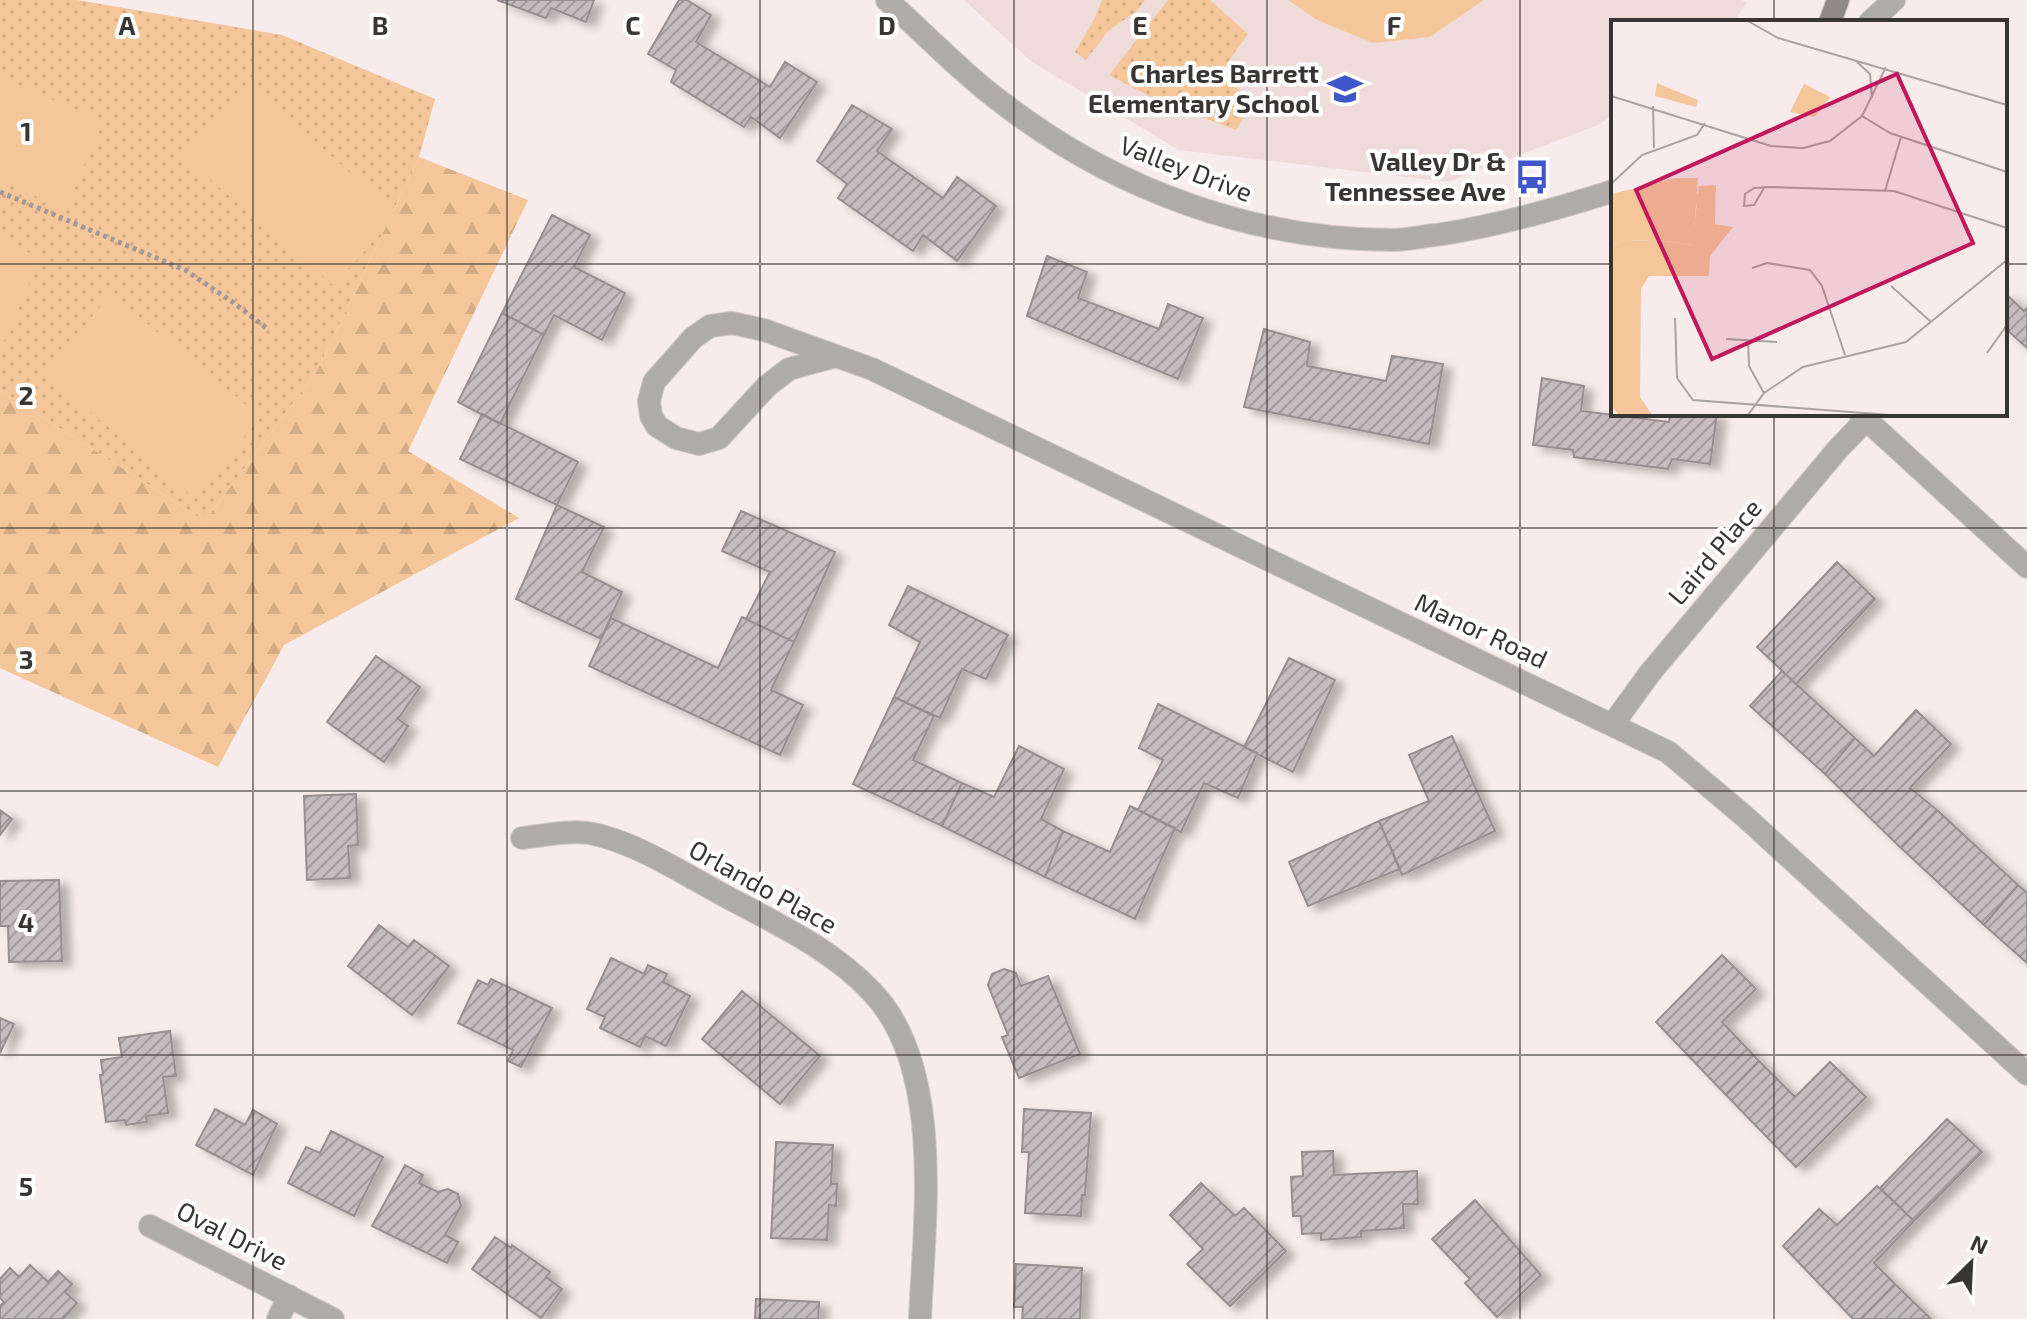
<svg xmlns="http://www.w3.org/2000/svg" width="2027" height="1319" font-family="'Exo 2',sans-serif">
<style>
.built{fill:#eedbda}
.green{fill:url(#green-dots)}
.forest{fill:url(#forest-firs)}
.pitch{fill:#f5c699}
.building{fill:url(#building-hatch);stroke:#988e91;stroke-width:2;filter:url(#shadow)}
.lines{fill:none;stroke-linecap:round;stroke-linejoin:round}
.minor-casing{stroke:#d1c7c7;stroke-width:24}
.tertiary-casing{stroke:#d1c7c7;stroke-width:24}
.secondary-casing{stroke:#d1c7c7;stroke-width:24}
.path{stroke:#a29999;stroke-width:5;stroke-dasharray:4 4;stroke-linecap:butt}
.minor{stroke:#afaba9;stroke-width:22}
.tertiary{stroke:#afaba9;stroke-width:22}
.secondary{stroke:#908a87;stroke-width:22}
.grid{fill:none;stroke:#3a3535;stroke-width:2;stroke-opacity:0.55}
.labels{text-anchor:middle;stroke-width:8;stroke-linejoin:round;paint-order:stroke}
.poi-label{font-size:26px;font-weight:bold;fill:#3a3535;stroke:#fff;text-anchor:end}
.street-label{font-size:26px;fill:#3a3535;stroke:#fff}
.inset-road{fill:none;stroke:#aba2a2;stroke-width:2}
.view{fill:#c2185b;fill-opacity:0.15;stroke:#c2185b;stroke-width:4}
.inset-edge{fill:none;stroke:#3a3535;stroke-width:4}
.grid-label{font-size:26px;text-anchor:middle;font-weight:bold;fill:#3a3535;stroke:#fff;stroke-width:8;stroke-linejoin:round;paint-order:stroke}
</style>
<defs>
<pattern id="green-dots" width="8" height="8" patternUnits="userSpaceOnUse" patternTransform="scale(2)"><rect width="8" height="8" fill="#f5c699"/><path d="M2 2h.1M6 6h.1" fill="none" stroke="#d3ab84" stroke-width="1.8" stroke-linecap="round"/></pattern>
<pattern id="forest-firs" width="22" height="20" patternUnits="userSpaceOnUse" patternTransform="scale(2)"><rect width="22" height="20" fill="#f5c699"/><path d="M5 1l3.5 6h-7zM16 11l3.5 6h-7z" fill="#d3ab84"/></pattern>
<pattern id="building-hatch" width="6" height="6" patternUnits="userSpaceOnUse" patternTransform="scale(2)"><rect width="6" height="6" fill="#c6bcbf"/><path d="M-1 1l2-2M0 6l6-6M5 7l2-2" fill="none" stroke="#a29a9c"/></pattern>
<filter id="shadow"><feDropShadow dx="9" dy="5" stdDeviation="4" flood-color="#0004"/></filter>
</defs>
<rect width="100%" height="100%" fill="#f7ebeb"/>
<path class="built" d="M964 0H1742L1747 3 1733 22H1613V115L1598 125 1449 182 1179 150 1032 62Z"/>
<path class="green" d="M0 0H77L282 35 435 99 419 157 317 371 205 521 0 390Z
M1102 0H1145L1137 11 1108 31 1086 60 1075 52 1095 18Z
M1168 0H1210L1248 34 1220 73 1253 102 1236 130 1157 100 1109 75Z"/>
<path class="forest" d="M419 157 528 200 408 451 519 518 284 645 218 767 0 668V390L205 521 317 371Z"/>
<path class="pitch" d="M1288 0H1484L1430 37 1373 43 1317 20Z
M0 77 103 121 66 209 0 181Z
M248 84 397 213 334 286 184 157Z
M0 240 41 258 0 351Z
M111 294 261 417 194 498 44 374Z"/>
<path class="building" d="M497 0H594L586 22 551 8 546 18Z
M679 0H687L711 15 696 42 770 87 785 62 817 82 780 138 751 117 744 127 671 82 676 70 648 54Z
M852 105 892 129 877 151 943 198 957 177 996 206 957 261 923 235 913 251 838 198 847 184 817 161Z
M552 215 590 235 574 267 625 293 602 340 554 315 544 335 502 313Z
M1047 256 1087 272 1078 298 1159 329 1168 304 1203 318 1178 379 1027 316Z
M2005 293 2024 311 2027 308V348L2005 328Z
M502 313 544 335 500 424 458 402Z
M1264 329 1310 342 1307 366 1386 381 1392 356 1443 364 1429 444 1244 407Z
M1542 378 1584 386 1581 411 1669 422 1670 414H1717L1710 464 1672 459 1668 469 1574 457 1573 450 1533 445Z
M482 414 578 462 557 505 460 459Z
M557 505 604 527 582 572 622 592 601 639 516 599Z
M741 511 835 552 794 642 746 619 770 572 722 551Z
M1837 562 1875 599 1796 684 1757 647Z
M908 586 1008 635 986 679 962 669 940 718 894 697 920 642 889 625Z
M742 617 794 642 771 690 803 705 780 755 589 666 611 618 718 668Z
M376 656 420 687 398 719 408 726 384 762 327 722Z
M1289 658 1335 680 1293 772 1244 747Z
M1782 671 1855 738 1825 774 1750 706Z
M894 697 934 716 913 760 962 783 942 826 853 784Z
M1158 704 1257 753 1238 798 1204 783 1181 832 1138 810 1163 760 1139 748Z
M1916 710 1951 744 1910 788 1937 810 1901 848 1825 774 1855 738 1874 756Z
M1452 736 1495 831 1402 875 1379 821 1429 801 1409 755Z
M1019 746 1064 769 1041 819 1063 831 1045 877 942 826 962 783 994 797Z
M356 794 358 845 348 846 350 878 307 880 304 796Z
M1130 806 1175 828 1135 919 1045 877 1063 831 1110 852Z
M0 810 12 819 0 835Z
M1937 810 2018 885 1984 925 1901 848Z
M1379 821 1400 869 1308 906 1289 862Z
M59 880 62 961 9 962 8 926H0V881Z
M2018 885 2027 893V963L1984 925Z
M379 925 408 947 414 940 449 966 412 1015 348 966Z
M1722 955 1756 989 1722 1022 1759 1061 1726 1095 1656 1022Z
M611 958 644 974 648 965 667 974 663 982 690 996 666 1046 645 1036 640 1047 600 1028 605 1017 587 1009Z
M1004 969 1016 973 1021 986 1048 976 1080 1054 1019 1078 1002 1037 1008 1035 988 985 992 974Z
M491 979 552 1008 521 1067 508 1061 513 1050 458 1023 478 980 488 985Z
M742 991 820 1056 780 1104 702 1039Z
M0 1018 14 1024 0 1053Z
M170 1031 176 1076 163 1077 168 1113 146 1116 147 1122 126 1125 125 1120 106 1122 100 1075H103L101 1060 122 1057 119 1038Z
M1759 1061 1795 1097 1830 1062 1866 1097 1796 1167 1726 1095Z
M215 1109 245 1125 253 1110 277 1124 253 1175 196 1145Z
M1024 1109 1091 1113 1085 1195H1082L1081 1216 1025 1213 1029 1152H1022Z
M1947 1119 1982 1152 1914 1221 1880 1188Z
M331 1131 383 1157 354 1216 288 1183 306 1147 320 1153Z
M776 1142 833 1145 831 1184H837L836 1206 829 1205 827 1240 771 1238Z
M1333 1151 1334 1175 1417 1171 1418 1204H1403L1404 1228 1361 1231V1237L1321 1240V1233L1302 1234 1301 1216H1293L1291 1177 1303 1176 1302 1152Z
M405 1165 423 1175 419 1183 438 1192 448 1189 458 1194 461 1206 445 1235 458 1242 447 1263 372 1226Z
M1201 1183 1235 1216 1244 1208 1286 1251 1230 1306 1187 1264 1203 1249 1170 1215Z
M1877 1186 1914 1221 1874 1263 1895 1284 1861 1319H1853L1783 1246 1819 1209 1837 1225Z
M1475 1200 1541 1275 1497 1317 1465 1283 1470 1279 1432 1239Z
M495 1237 511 1248 512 1245 550 1272 546 1277 562 1289 541 1318 472 1269Z
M1016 1264 1082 1268 1080 1319H1022L1023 1307H1014Z
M30 1265 48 1282 58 1271 72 1284 65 1292 77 1303 63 1319H0V1306L4 1302 0 1298V1279L10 1268 19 1277Z
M1895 1284 1931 1319H1861Z
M756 1299 819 1302 818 1319H755Z"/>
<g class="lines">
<g class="minor-casing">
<path id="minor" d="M833 357 789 369 767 386 719 438 699 444 676 438 657 426 651 416 649 401 654 382 693 338 710 326 732 323 764 330 872 369 1668 752 1743 815 2027 1074
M1860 414 2027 567
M1613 724 1650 673 1838 449 1866 420
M522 838C542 836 568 830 588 833 632 840 686 875 725 896 777 924 832 949 872 992 945 1068 924 1222 920 1319
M150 1226 333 1319
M278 1319 289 1296"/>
</g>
<g class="tertiary-casing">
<path id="tertiary" d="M887 0C926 35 963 74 1005 105 1116 190 1253 240 1394 240 1408 240 1422 236 1436 235 1497 226 1554 210 1613 191
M1870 22 1894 0"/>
</g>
<g class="secondary-casing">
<path id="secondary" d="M1830 22 1838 0"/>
</g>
<path class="path" d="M0 192 185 270 234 303 269 330"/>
<use href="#minor" class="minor"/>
<use href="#tertiary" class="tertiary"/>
<use href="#secondary" class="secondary"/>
</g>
<path class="grid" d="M253 0V1319M507 0V1319M760 0V1319M1014 0V1319M1267 0V1319M1520 0V1319M1774 0V22M0 264H1613M2005 264H2027M1774 414V1319M0 528H2027M0 791H2027M0 1055H2027"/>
<defs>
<g id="school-bare" transform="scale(2.76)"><path d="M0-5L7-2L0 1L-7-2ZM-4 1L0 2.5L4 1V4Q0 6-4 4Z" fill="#3f57ca" stroke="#fff" stroke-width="2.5" paint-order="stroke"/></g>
<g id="bus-bare" transform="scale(2.76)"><path d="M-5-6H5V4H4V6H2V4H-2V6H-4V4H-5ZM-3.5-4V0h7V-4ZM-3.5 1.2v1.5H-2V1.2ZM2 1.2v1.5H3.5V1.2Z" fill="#3f57ca" stroke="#fff" stroke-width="2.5" paint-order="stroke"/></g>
</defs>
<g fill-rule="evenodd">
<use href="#school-bare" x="1345" y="89"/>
<use href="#bus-bare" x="1532" y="177"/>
</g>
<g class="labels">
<g class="poi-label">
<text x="1319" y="83">Charles Barrett<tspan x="1319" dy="30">Elementary School</tspan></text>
<text x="1506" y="171">Valley Dr &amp;<tspan x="1506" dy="30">Tennessee Ave</tspan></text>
</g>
<g class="street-label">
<text transform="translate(1186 169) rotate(21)" y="9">Valley Drive</text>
<text transform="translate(1715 552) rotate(-50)" y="9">Laird Place</text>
<text transform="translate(1481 631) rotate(25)" y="9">Manor Road</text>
<text transform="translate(763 887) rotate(29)" y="9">Orlando Place</text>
<text transform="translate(232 1236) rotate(27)" y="9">Oval Drive</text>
</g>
</g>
<g transform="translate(1611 20)">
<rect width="396" height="396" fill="#f7ebeb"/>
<path d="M46 63 87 80 85 87 44 76ZM64 158H87L82 225 48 220 9 221 0 227 1 174Z" fill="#f5c699"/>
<path d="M105 165 104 204 122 207 99 236 98 256H38L30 269 29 377 41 395H8L0 386V227L9 221 48 220 81 225 88 166Z" fill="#f5c699"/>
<path d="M193 64 219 77 204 97 179 92ZM62 166 89 174 85 187 58 179ZM46 179V193H17V180ZM17 201H45L46 216H17ZM57 201 83 208 79 223 53 215Z" fill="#f5c699"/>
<path class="inset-road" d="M137 1 167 18 396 85M246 42 259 54 261 78M0 76 160 126 192 128 219 121 251 96 275 47M42 86 43 128M251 96 279 113 396 152M0 164 31 135 86 115 94 103M153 168 143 185 133 186 134 174 143 168 159 167 283 171 396 208M274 171 290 117M141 248 156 243 199 250 211 266 234 335M280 266 319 301M64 298 66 358 82 380 279 395M115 319 166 322M137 320 138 346 153 373M376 333 396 305M137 395 153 373 192 347 295 322 396 240"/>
<path class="view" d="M286 54 362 223 101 339 25 170Z"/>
<rect width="396" height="396" class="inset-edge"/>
</g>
<g class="grid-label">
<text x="127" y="35">A</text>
<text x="380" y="35">B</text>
<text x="633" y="35">C</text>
<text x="887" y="35">D</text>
<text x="1140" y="35">E</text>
<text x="1394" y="35">F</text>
<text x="26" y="141">1</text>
<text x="26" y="405">2</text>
<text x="26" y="669">3</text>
<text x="26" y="932">4</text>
<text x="26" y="1196">5</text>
</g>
<g transform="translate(1971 1263) rotate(24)" stroke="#ffffff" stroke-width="6" paint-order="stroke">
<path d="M0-6L14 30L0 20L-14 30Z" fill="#3a3535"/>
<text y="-12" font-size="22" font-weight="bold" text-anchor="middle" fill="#3a3535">N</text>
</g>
</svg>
